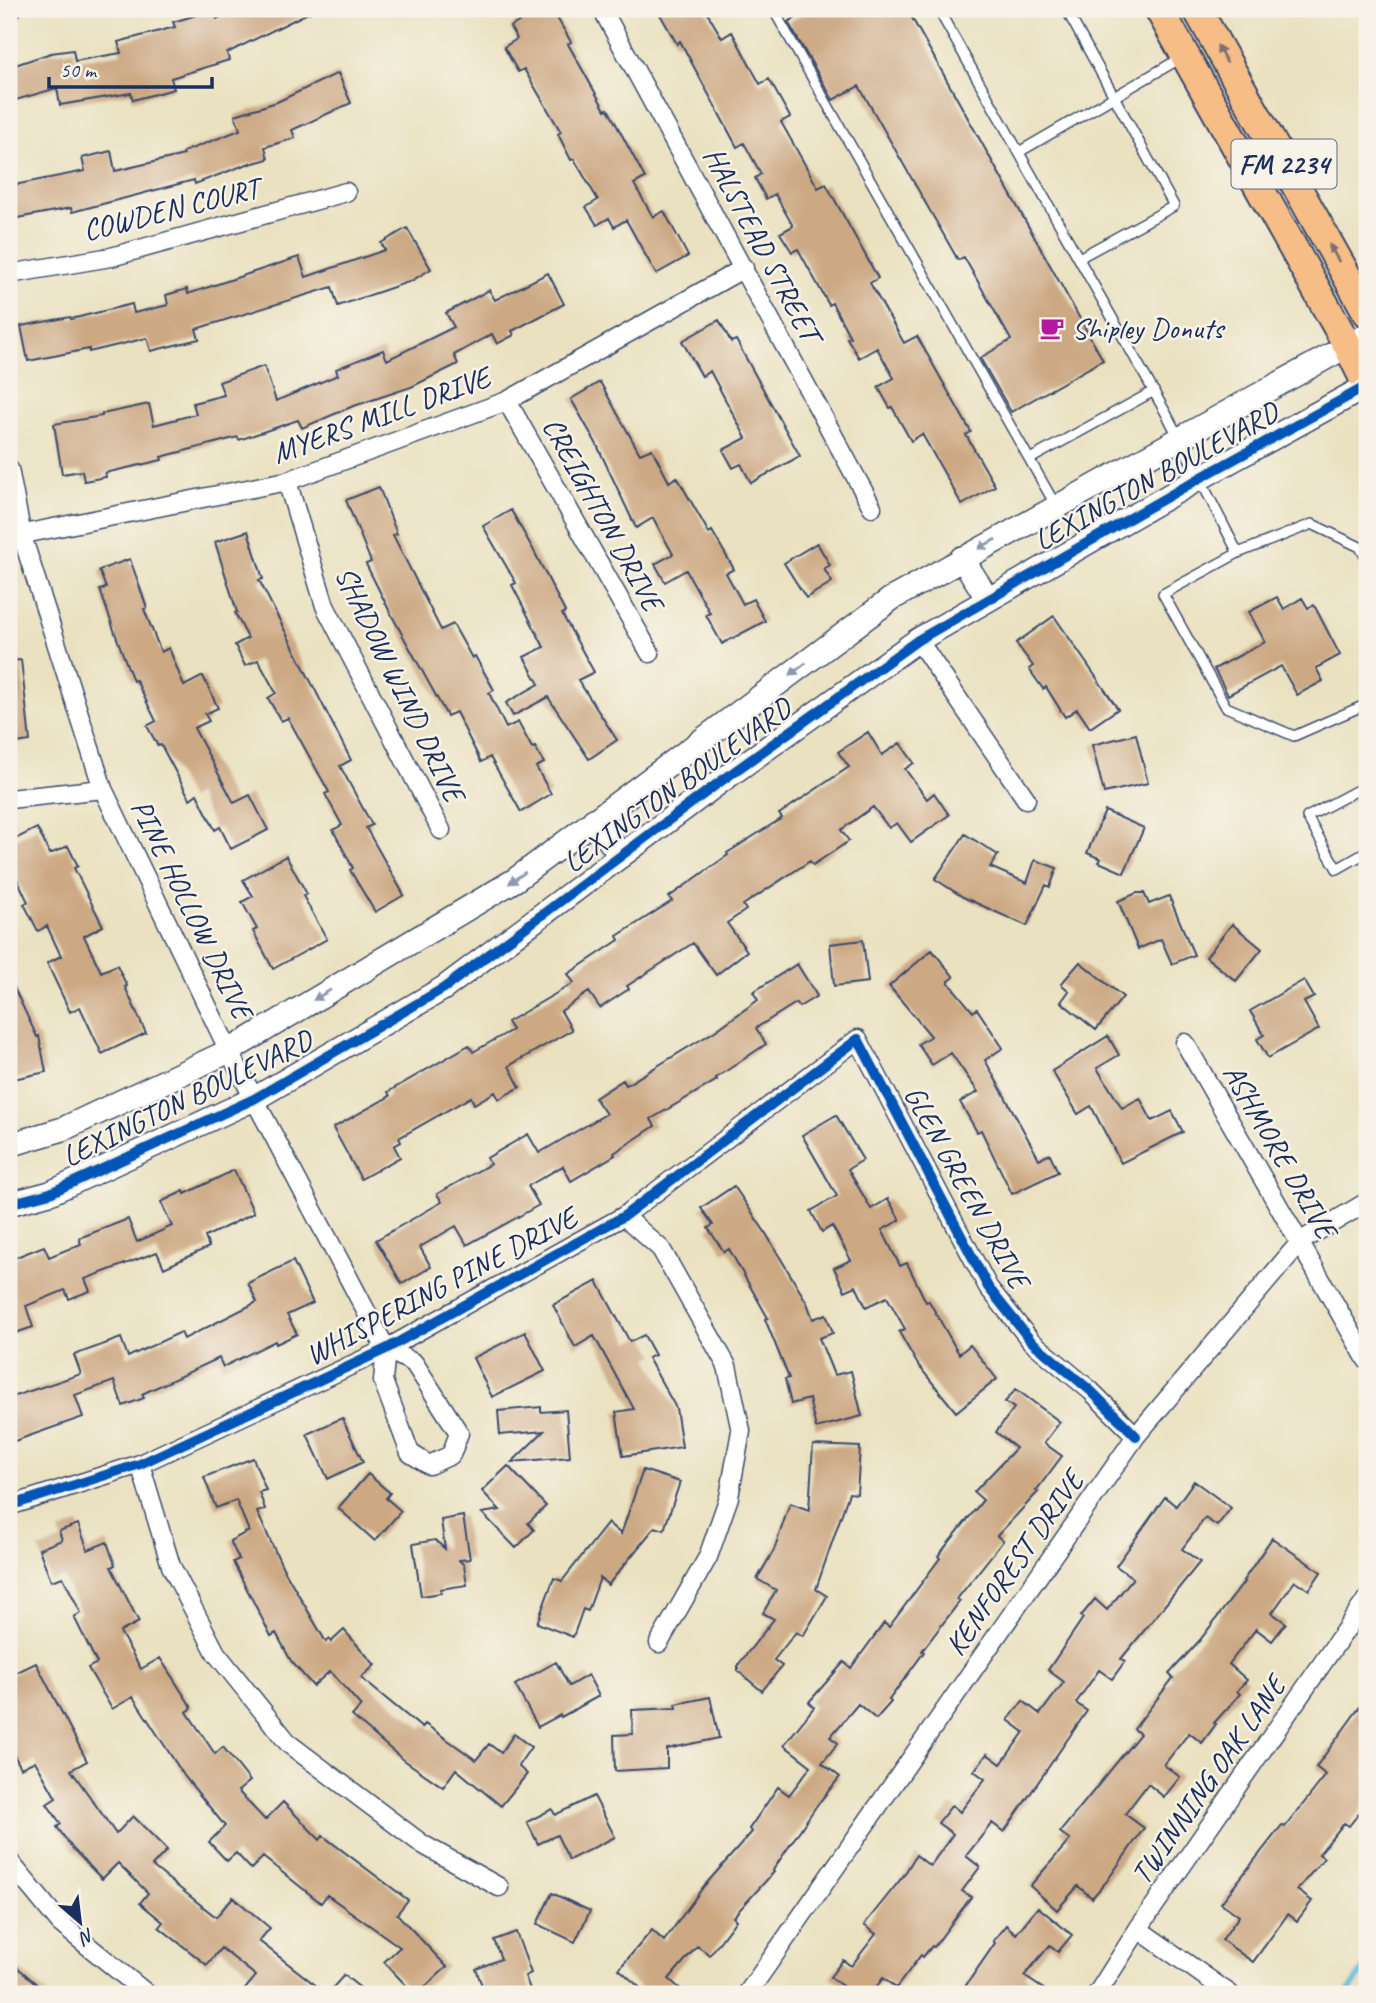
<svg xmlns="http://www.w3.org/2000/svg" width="1376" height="2003" font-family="Caveat,sans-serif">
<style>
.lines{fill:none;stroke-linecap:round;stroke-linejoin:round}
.stream{stroke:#60bbde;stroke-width:6}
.building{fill:#cca883}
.service-casing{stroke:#3a4a6d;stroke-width:12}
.minor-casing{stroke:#3a4a6d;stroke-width:21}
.tertiary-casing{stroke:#3a4a6d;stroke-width:26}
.primary-casing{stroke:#3a4a6d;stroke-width:32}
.service{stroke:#fff;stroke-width:9}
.minor{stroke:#fff;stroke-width:18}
.tertiary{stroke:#fff;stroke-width:23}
.primary{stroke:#f6be86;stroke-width:28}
.cycleway-casing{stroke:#f7f3e8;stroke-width:15}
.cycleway{stroke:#0057b8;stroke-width:10}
.oneway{fill:#7e6f70}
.oneway2{fill:#8d97ae}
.labels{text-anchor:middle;stroke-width:5;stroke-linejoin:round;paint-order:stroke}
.shield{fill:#f7f3e8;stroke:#5d6a87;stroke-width:2}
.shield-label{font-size:28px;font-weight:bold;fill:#1b2f5e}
.street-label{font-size:30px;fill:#1b2f5e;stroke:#f7f3e8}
.poi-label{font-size:30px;fill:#1b2f5e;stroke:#f7f3e8;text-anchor:start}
</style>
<rect width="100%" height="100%" fill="#f7f3e8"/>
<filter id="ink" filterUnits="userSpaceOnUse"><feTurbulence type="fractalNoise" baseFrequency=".0143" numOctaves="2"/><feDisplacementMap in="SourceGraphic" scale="14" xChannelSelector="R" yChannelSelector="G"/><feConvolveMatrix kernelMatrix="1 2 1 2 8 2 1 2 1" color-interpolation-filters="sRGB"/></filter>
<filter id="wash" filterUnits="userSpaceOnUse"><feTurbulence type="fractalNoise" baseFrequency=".00686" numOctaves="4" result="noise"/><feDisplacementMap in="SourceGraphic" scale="28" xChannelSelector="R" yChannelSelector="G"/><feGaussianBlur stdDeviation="1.57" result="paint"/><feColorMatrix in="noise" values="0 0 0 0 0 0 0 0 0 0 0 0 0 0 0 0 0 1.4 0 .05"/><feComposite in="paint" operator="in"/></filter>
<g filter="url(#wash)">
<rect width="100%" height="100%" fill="#eae1c0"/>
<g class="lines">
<path class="stream" d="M1347 1994 1367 1964"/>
</g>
<g id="blocks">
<path class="building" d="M239 9H316L227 53 229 60 171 78 174 89 133 100 131 93 60 105 57 88 9 102V67L51 53 73 50 75 61 121 53 118 42 175 27 173 22 214 10 217 19Z
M541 9H552L571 42 568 44 605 110 608 109 645 178 634 184 653 217 664 211 688 256 656 274 626 220 614 227 609 218 597 225 586 207 598 200 574 159 571 160 558 134 561 132 524 69 518 72 504 47 517 39 510 27Z
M657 9H705L722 38 732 32 760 84 769 79 790 117 781 122 818 188 826 184 878 278 870 283 904 343 917 336 971 432 966 435 995 486 962 505 922 434 911 441 892 407 890 408 878 387 894 378 877 348 859 358 847 338 850 337 832 303 829 305 798 249 792 252 780 233 793 226 775 194 766 199 755 178 761 174 744 143 737 147 680 41 677 44Z
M812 9H907L1103 360 1011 412 980 358 1011 340 964 257 958 260 859 86 833 100 788 22Z
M338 73 351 103 292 130 295 138 265 147 268 159 250 164V163L195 184 194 180 72 212 71 208 12 219 9 186 85 171 82 158 111 151 115 171 184 155 183 152 240 130 235 115 277 102Z
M407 228 431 269 411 281 338 306 332 287 196 329 199 339 151 351 147 338 89 352V349L28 361 21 326 70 317 71 319 132 304 134 313 168 305 166 295 187 289 188 294 299 257 306 277 385 250 381 243Z
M548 273 564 304 512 331 514 335 497 344 492 334 454 355 458 364 411 387 351 407 302 428 298 420 239 440 238 437 161 457 162 460 105 473 106 477 84 481 82 471 62 474 54 424 102 416V414L149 404 154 425 196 414 193 403 224 395 219 382 264 366 276 401 338 375 336 369 383 350 387 360 454 327 446 313 489 290 495 300Z
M719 320 731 342 736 340 800 456 751 483 741 464 733 468 723 450 746 438 710 371 702 376 682 341Z
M600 382 640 454 652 449 669 482 677 477 709 533 712 531 734 569 726 573 743 604 753 599 765 621 722 644 706 615 710 613 686 570 665 582 655 564 673 554 653 518 636 528 596 443 571 399Z
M379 487 397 534 393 535 441 630 453 624 472 658 475 656 494 690 489 693 506 728 518 722 532 748 535 747 544 763 536 767 551 794 521 812 490 757 481 762 456 712 447 716 392 616 366 564 371 562 346 500Z
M511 510 534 551 565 612 562 614 594 672 578 680 617 740 589 759 548 697 513 716 506 703 539 684 524 657 544 647 512 585 516 583 483 526Z
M248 531 263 579 259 580 351 760 340 766 372 825 366 828 404 895 375 912 350 870 353 868 333 830 342 825 325 794 329 792 288 718 281 721 268 698 276 693 258 660 245 666 235 645 248 638 235 613 237 612 215 542Z
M817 543 830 565 824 569 832 582 806 598 784 563Z
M130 559 147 608 144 609 161 652 169 648 184 686 203 676 218 708 205 714 209 721 194 728 234 803 250 795 268 830 231 849 220 827 215 830 197 794 190 799 161 745 158 746 147 726 156 721 136 680 133 681 115 633 100 590 106 588 99 570Z
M1277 597 1284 609 1302 598 1308 608 1314 605 1340 655 1316 668 1323 681 1297 695 1281 666 1228 695 1214 669 1265 642 1249 612Z
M1054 616 1118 709 1090 728 1077 709 1065 717 1046 687 1043 689 1029 669 1033 666 1016 643Z
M21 660 30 741 9 744V661Z
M868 732 882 755 900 743 914 763 905 769 927 799 934 793 949 815 911 842 897 823 889 828 873 807 841 830 849 841 813 865 810 861 743 905 746 910 727 923 747 951 716 975 693 943 627 986 629 989 600 1008 589 992 561 1011 572 1030 509 1066 520 1087 499 1099 495 1092 474 1104 471 1097 399 1138 401 1142 394 1146 400 1157 361 1179 333 1128 390 1096 388 1092 469 1045 473 1052 512 1030 507 1022 574 983 568 974 619 940 617 936 672 901 669 897 728 855 727 853 782 818 779 814 849 767 838 752Z
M1136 734 1148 783 1104 793 1092 745Z
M1105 811 1144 828 1124 873 1099 862 1101 859 1087 853Z
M37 828 50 854 68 846 78 866 74 868 103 926 84 936 101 972 117 965 127 986 125 987 146 1033 102 1054 80 1007 70 1012 47 963 61 956 47 926 38 931 24 904 28 902 9 862V842Z
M965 834 998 855 990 867 1027 883 1035 860 1057 868 1050 887 1046 885 1027 926 963 897 935 879Z
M286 856 307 894 303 896 327 939 273 969 253 931 257 929 242 902 253 896 243 880Z
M1137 893H1144L1149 904 1169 896 1194 955 1172 964 1161 939 1138 949 1118 901Z
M1232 924 1262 949 1236 981 1206 957Z
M863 940 868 982 834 986 830 944Z
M932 950 954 977 948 982 973 1012 977 1009 1003 1048 985 1060 1039 1159 1050 1154 1058 1172 1012 1194 981 1130 977 1132 960 1102 978 1092 951 1053 932 1065 918 1044 931 1036 889 986Z
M1080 962 1123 997 1096 1030 1061 1002 1069 991 1061 984Z
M797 964 817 996 799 1007 796 1003 756 1028 766 1044 716 1078 717 1080 651 1119 655 1126 614 1153 615 1155 571 1181 563 1166 528 1186 539 1205 518 1217 467 1245 456 1226 420 1247 431 1267 402 1284 376 1240 442 1202 437 1194 490 1164 487 1158 528 1134 539 1153 606 1114 595 1098 623 1080 626 1085 715 1031 758 1000 753 992Z
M9 977 37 1037 39 1036 46 1072 9 1080Z
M1304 980 1314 997 1304 1002 1319 1029 1268 1058 1257 1039 1264 1035 1250 1011Z
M1108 1036 1119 1055 1097 1068 1122 1108 1140 1098 1152 1121 1172 1111 1183 1132 1121 1163 1091 1106 1078 1114 1052 1071Z
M836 1115 863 1160 848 1169 871 1209 888 1199 900 1220 882 1230 900 1266 907 1263 926 1302 929 1301 959 1354 970 1345 997 1379 956 1412 918 1365 899 1332 905 1329 887 1297 866 1307 856 1286 845 1291 834 1268 851 1260 832 1226 822 1232 811 1211 837 1196 802 1135Z
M234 1170 254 1213 205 1237 209 1247 164 1268 157 1252 85 1279 90 1291 69 1299 65 1290 26 1306 33 1327 9 1335V1260L44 1246 49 1257 81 1244 79 1238 128 1219 137 1242 172 1226 161 1202 184 1191 185 1194Z
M734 1186 765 1232 807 1303 813 1319 826 1314 833 1333 819 1338 834 1375 851 1371 862 1416 816 1428 809 1399 791 1404 785 1379 789 1378 765 1319 768 1318 729 1249 724 1252 708 1228 713 1225 701 1208Z
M293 1261 313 1303 287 1315 297 1334 276 1344 275 1341 223 1367 219 1358 142 1394 144 1398 123 1406 114 1381 75 1395 83 1417 9 1443V1398L81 1374 74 1355 121 1338 128 1357 181 1332 184 1339 257 1302 248 1283Z
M597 1281 630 1342 644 1335 655 1355 648 1358 676 1408 682 1447 623 1456 616 1412 634 1409 594 1336 575 1347 553 1305Z
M525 1332 545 1371 492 1397 473 1358Z
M1016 1389 1060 1422 1044 1443 1062 1456 1036 1491 1038 1492 997 1536 1003 1541 957 1599 960 1601 922 1651 924 1652 889 1700 891 1702 876 1719 858 1704 830 1737 838 1743 822 1763 840 1777 817 1805 773 1870 774 1872 733 1917 736 1920 710 1955 697 1946 669 1979 686 1994H647L619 1969 652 1930 664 1941 704 1886 752 1832 749 1829 778 1787 789 1795 811 1766 784 1745 814 1707 809 1702 844 1662 851 1668 884 1623 889 1627 940 1558 938 1556 983 1500 974 1492 1016 1448 996 1432 1014 1408 1005 1402Z
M541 1407V1412L566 1410 570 1457 512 1462 544 1431 500 1435 498 1411Z
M342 1418 363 1462 328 1479 307 1434Z
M813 1445 860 1447 857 1494 849 1493 816 1589 827 1596 803 1636 796 1632 774 1660 782 1666 762 1691 738 1671V1665L774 1619 763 1613 776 1590 757 1579 774 1550 790 1503 809 1510Z
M253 1458 266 1490 259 1492 265 1509 257 1512 283 1568 326 1642 329 1639 331 1642 344 1630 375 1665 361 1678 422 1728 425 1724 476 1760 489 1744 501 1753 514 1734 531 1747 518 1766 527 1774 501 1806 456 1769 443 1787 401 1758 352 1716 361 1706 330 1671 313 1686 291 1661 276 1633 271 1636 233 1562 239 1559 230 1541 249 1531 236 1500 216 1508 204 1477Z
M508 1466 546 1506 528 1523 534 1530 516 1548 482 1513 500 1510 482 1491Z
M643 1470 680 1482 664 1530 655 1527 608 1585 600 1578 588 1611 583 1609 573 1637 537 1623 554 1578 562 1581 608 1523 621 1534Z
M368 1474 390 1493 386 1498 401 1511 375 1541 338 1508Z
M1194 1481 1231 1508 1217 1526 1205 1518 1182 1549 1200 1562 1121 1659 1125 1661 1112 1679 1099 1670 1076 1703 1087 1711 1004 1832 992 1823 966 1856 980 1867 962 1891 971 1897 934 1947 932 1946 923 1957 921 1955 896 1988 883 1978 871 1994H853L830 1977 843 1960 851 1966 876 1934 864 1925 904 1875 916 1855 930 1866 953 1834 938 1823 952 1805 960 1812 985 1779 974 1771 987 1754 1001 1764 1024 1732 1008 1720 1023 1701 1040 1714 1064 1682 1048 1670 1083 1618 1081 1616 1095 1599 1107 1610 1133 1578 1116 1566 1165 1497 1176 1506Z
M463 1516 470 1559 459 1560 464 1565 467 1585 440 1589 441 1593 421 1596 413 1544 435 1540 445 1549 441 1520Z
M78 1524 88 1550 107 1542 115 1565 111 1567 139 1622 120 1632 141 1669 160 1658 192 1708 187 1712 215 1754 223 1747 250 1781 238 1791 265 1820 283 1802 320 1840 323 1836 408 1900 397 1914 447 1967 417 1994H414L384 1962 400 1947 327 1895 321 1903 263 1857 251 1869 236 1853 227 1861 209 1842 225 1826 185 1777 133 1697 112 1709 88 1668 97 1663 74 1617 81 1613 63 1577 51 1581 39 1549 62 1540 59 1531Z
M1272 1538 1321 1572 1309 1590 1295 1581 1272 1613 1286 1623 1272 1641 1256 1629 1229 1664 1247 1680 1237 1691 1240 1694 1214 1723 1216 1724 1202 1743 1189 1733 1164 1765 1180 1777 1164 1797 1148 1784 1125 1814 1144 1828 1107 1881 1092 1898 1078 1886 1057 1910 1030 1886 1070 1840 1060 1832 1140 1734 1134 1729 1173 1678 1169 1674 1200 1640 1244 1582 1243 1581Z
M556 1662 569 1686 588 1675 599 1696 561 1717 560 1715 538 1727 515 1685Z
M36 1663 87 1761 71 1770 116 1834 133 1816 167 1850 152 1866 216 1917 233 1897 270 1928 259 1941 327 1994H241L256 1976 221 1948 207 1965 159 1927 163 1922 140 1903 148 1893 118 1863 102 1879 73 1849 57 1827 61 1824 47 1804 56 1798 35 1761 21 1768 9 1746V1676Z
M710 1697 719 1738 667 1749V1768L615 1771 614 1735 633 1734 632 1710 677 1708 676 1704Z
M1367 1697V1803L1349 1826 1344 1823 1319 1854 1324 1858 1297 1890 1312 1901 1297 1921 1288 1914 1253 1962 1222 1940 1239 1916 1221 1903 1282 1825 1285 1827 1326 1775 1316 1767Z
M594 1796 615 1837 569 1860 557 1835 538 1844 527 1822 552 1809 555 1815Z
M552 1893 590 1911 575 1942 537 1924Z
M1038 1907 1072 1935 1058 1952 1050 1945 1024 1976 1051 1994H960L995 1943 993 1941 1006 1925 1016 1934Z
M516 1932 531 1973 525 1976 532 1994H485L476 1969 501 1959 494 1940Z
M9 1960 48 1994H9Z
M344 1975 368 1994H327Z"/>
</g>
</g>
<g filter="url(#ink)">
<use href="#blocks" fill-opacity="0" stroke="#3a4a6d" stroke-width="2"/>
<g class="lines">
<g class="service-casing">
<path id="service" d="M773 9 1056 506
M938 9 1167 415 1238 553 1312 524 1360 547 1367 560
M1066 9 1174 206 1079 258
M1019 152 1181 58
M1030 459 1154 391
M1238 553 1163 594 1226 707 1294 736 1367 704
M1367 785 1307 817 1337 869 1367 852"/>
</g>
<g class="minor-casing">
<path id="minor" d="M9 9H12
M602 9 872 507
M9 274 111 257 346 192
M507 401 650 653
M9 469 22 536 103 789 229 1051 386 1349
M287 481 325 606 441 830
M9 537 287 481 507 401 744 268
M918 640 1026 799
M9 799 103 789
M1185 1043 1367 1360
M624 1216 661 1249 727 1366 741 1431 729 1497 708 1557 659 1643
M386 1349 414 1363 459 1433 451 1455 429 1465 410 1453 383 1381Z
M140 1464 171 1566 216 1653 289 1744 422 1844 499 1887
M9 1506 140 1464 386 1349 624 1216 858 1039 988 1287 1031 1341 1091 1391 1136 1436
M9 1861 60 1923 147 1994
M1138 1929 1230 1994
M747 1994 1136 1436 1301 1241 1367 1202
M1097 1994 1138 1929 1367 1599"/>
</g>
<g class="tertiary-casing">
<path id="tertiary" d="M962 558 988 599
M594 820 621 856
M9 1145 63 1129 229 1051 515 880 891 599 1367 335
M9 1204 50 1193 254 1099 444 988 717 784 918 640 1200 478 1367 386"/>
</g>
<g class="primary-casing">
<path id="primary" d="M1159 9 1348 346 1367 385
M1197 9 1367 312"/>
</g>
<use href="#service" class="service"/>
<use href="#minor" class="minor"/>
<use href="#tertiary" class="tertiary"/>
<use href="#primary" class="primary"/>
<g class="cycleway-casing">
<path id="cycleway" d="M9 1204 50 1193 254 1099 444 988 717 784 918 640 1200 478 1367 386
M9 1506 140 1464 386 1349 624 1216 858 1039 988 1287 1031 1341 1091 1391 1136 1436"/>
</g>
<use href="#cycleway" class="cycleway"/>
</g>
<defs><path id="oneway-solid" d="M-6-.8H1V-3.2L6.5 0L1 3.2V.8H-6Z" transform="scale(1.75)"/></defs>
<g class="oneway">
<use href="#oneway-solid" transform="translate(1222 54) rotate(-119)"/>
<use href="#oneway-solid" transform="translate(1334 253) rotate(-119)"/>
</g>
<g class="oneway2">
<use href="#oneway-solid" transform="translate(987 544) rotate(151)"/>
<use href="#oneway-solid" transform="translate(798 669) rotate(143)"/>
<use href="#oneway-solid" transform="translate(517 878) rotate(145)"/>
<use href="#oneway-solid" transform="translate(322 995) rotate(149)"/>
</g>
</g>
<defs>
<g id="cafe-bare" transform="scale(1.89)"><path d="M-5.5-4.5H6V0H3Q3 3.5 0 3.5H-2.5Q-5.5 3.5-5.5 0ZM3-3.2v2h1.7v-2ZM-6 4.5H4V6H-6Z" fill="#b5179e" stroke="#f7f3e8" stroke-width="2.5" paint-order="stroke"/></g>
</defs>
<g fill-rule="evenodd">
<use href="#cafe-bare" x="1052" y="328"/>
</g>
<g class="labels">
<rect class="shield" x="1231.5" y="139.5" width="105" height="49" rx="5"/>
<g class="shield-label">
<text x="1284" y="174">FM 2234</text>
</g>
<g class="street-label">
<text transform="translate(171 209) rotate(-14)" y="10">COWDEN COURT</text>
<text transform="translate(762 244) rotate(62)" y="10">HALSTEAD STREET</text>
<text transform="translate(381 415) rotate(-20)" y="10">MYERS MILL DRIVE</text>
<text transform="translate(1156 476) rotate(-29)" y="10">LEXINGTON BOULEVARD</text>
<text transform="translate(603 514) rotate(61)" y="10">CREIGHTON DRIVE</text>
<text transform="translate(400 684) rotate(64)" y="10">SHADOW WIND DRIVE</text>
<text transform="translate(677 785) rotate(-36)" y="10">LEXINGTON BOULEVARD</text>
<text transform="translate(192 909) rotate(64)" y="10">PINE HOLLOW DRIVE</text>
<text transform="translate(187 1098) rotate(-26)" y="10">LEXINGTON BOULEVARD</text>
<text transform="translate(1280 1151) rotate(60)" y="10">ASHMORE DRIVE</text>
<text transform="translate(967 1187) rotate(61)" y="10">GLEN GREEN DRIVE</text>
<text transform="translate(441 1286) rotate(-28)" y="10">WHISPERING PINE DRIVE</text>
<text transform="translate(1014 1563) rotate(-55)" y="10">KENFOREST DRIVE</text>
<text transform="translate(1208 1780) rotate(-55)" y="10">TWINNING OAK LANE</text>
</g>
<g class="poi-label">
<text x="1072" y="338">Shipley Donuts</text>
</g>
</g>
<rect width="1376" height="2003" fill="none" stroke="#f7f3e8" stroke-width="35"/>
<g transform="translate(80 1922) rotate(152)" stroke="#f7f3e8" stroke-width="5" paint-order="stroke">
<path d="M0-5L12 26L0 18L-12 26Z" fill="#1b2f5e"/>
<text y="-10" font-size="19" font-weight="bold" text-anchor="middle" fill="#1b2f5e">N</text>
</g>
<path d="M49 77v10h163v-10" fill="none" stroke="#1b2f5e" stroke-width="3.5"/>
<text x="60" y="77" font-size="21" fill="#1b2f5e" stroke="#f7f3e8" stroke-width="5" paint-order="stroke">50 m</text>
</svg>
